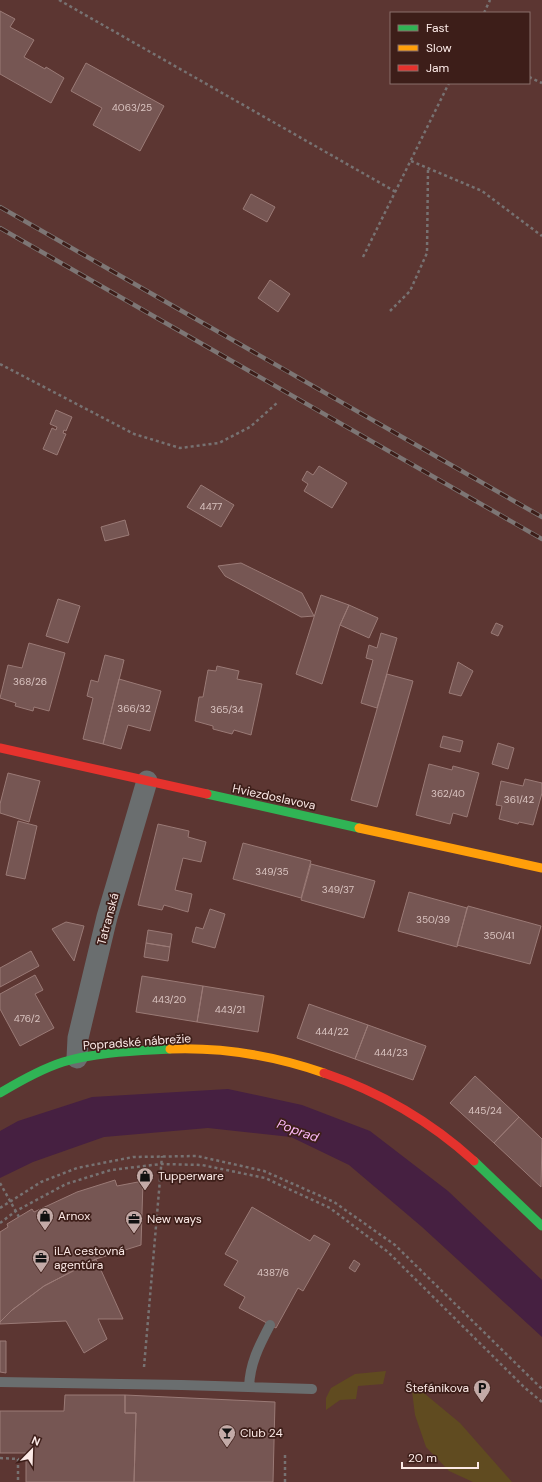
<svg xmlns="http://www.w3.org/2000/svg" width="542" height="1482" font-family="'DM Sans',sans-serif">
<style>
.green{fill:#604b20}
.water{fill:#462041}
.building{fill:#765653;stroke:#9a7a76}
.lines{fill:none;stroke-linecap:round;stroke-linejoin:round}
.path{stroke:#777272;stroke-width:2.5;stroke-dasharray:3 3;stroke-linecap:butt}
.lane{stroke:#6a6e6f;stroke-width:10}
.street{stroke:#6a6e6f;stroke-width:21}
.fast{stroke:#30b455;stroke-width:9}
.slow{stroke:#ff9f0a;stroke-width:9}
.jam{stroke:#e5322d;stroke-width:9}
.rail-casing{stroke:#7d7675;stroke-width:4.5}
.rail{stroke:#3d1e19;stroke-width:3;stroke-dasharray:9;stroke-linecap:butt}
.labels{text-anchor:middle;stroke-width:3.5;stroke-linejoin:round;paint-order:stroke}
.number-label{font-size:10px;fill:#dac4c1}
.street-label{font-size:12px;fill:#fbe9e6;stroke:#3d1e19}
.poi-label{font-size:12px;fill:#fbe9e6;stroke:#3d1e19;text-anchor:start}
.water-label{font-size:13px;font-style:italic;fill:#fbb8f7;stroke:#3d1e19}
</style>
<rect width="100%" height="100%" fill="#5c3632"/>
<path class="green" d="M386 1371 383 1384 358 1386 356 1399 340 1400 326 1410V1398L331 1388 355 1374Z
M419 1389 460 1423 512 1482H473L449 1471 426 1447 415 1415 412 1391Z"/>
<path class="water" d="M228 1089 302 1105 370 1131 448 1191 542 1280V1337L422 1227 349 1165 291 1137 208 1128 104 1137 33 1162 0 1178V1131L18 1121 92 1097Z"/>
<path class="building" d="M0 11 15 19 10 27 34 40 24 57 45 69 46 67 64 78 51 103 0 74Z
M86 63 164 106 140 151 93 125 102 108 71 91Z
M251 194 275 207 267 222 243 209Z
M270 280 290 294 278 312 258 298Z
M56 410 72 417 66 431 64 430 63 433 66 434 57 455 43 449 52 428 56 430 57 427 50 424Z
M319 466 347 483 332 508 304 491 308 484 302 480 307 471 313 475Z
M201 485 234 505 221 527 187 507Z
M125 520 129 535 105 541 101 527Z
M241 563 302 593 314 616 301 617 225 576 218 566Z
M321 595 349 605 340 625 322 684 296 674Z
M58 599 80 606 68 643 46 636Z
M349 605 378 618 369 638 340 625Z
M496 623 503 626 498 636 491 633Z
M381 633 397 638 377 708 361 703 373 660 366 658 369 645 377 648Z
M29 643 65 653 49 711 34 707 33 711 15 706 16 703 0 698 8 665 22 668Z
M105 655 124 660 103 744 83 739 93 698 87 696 91 680 98 682Z
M458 662 473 671 461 696 449 693Z
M217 666 239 671 237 679 262 684 251 735 234 730 232 734 213 729V726L195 721 199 697H203L208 670 216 671Z
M387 674 413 681 377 807 351 800Z
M119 679 161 691 150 731 128 725 121 749 103 744Z
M443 736 463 741 460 752 440 747Z
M498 743 514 748 508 769 492 764Z
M429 764 452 770 453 766 479 773 467 817 453 813 450 824 416 815Z
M8 773 40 781 29 822 0 813V804Z
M525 779 542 783V793L533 825 519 822 518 824 499 819 502 806 496 805 501 781 523 786Z
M18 821 37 826 25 879 6 875Z
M158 824 189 831 188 837 206 842 201 862 183 858 175 890 192 894 188 912 164 905 162 910 138 905Z
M243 843 311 861 301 898 233 879Z
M311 864 375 881 364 918 301 900Z
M409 892 467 908 457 947 398 931Z
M468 906 541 926 530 964 457 945Z
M210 909 225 914 215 948 192 942 196 927 203 929Z
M66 922 84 926 74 961 52 929Z
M148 930 172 934 170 947 146 943Z
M146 943 170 947 168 961 144 957Z
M31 951 39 966 0 987V968Z
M35 975 43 990 35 994 54 1028 20 1046 0 1009V994Z
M142 976 203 986 197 1022 136 1012Z
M203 986 264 996 258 1032 197 1022Z
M309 1004 368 1025 355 1059 297 1038Z
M368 1025 426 1046 413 1080 355 1059Z
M475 1076 519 1117 494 1143 450 1103Z
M519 1117 542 1139 541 1187 494 1143Z
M115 1180 117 1186 143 1181 141 1245 96 1259 44 1286 12 1310 0 1322V1232L8 1227 7 1224 32 1209 34 1212 77 1192Z
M252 1207 310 1241 314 1235 330 1244 303 1291 298 1288 276 1328 239 1308 245 1297 224 1285 238 1261 225 1254Z
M96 1259 123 1319H98L107 1339 84 1353 66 1321 0 1324V1322L12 1310 44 1286Z
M354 1260 360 1264 355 1272 349 1268Z
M0 1341H6V1373L0 1372Z
M65 1395H125V1413H136L134 1482H26V1453H0V1411H64Z
M125 1395 275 1402 273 1482H134L136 1413H125Z"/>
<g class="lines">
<path class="path" d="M59 0 396 192
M484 13 490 0
M529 77 542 83
M411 161 482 191 542 236
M363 257 449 83
M390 311 410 291 427 253 428 169
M0 364 134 434 180 448 219 443 250 427 278 402
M0 1183 19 1217
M0 1208 41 1182 77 1168 133 1157 197 1156 264 1171 334 1202 395 1245 542 1389
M0 1223 16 1211 66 1184 111 1170 161 1164 202 1165 265 1178 330 1208 388 1252 525 1388 542 1402
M144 1367 162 1156
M285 1455V1482
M0 1458 18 1459V1482"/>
<path class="lane" d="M0 1382 182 1385 312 1389
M249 1387C250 1363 259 1346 270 1325"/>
<path class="street" d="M77 1058 78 1038 107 917 147 781"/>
<path class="fast" d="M207 794 359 828
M0 1093C20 1081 41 1069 63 1062 96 1052 136 1051 170 1049
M474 1161 542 1226"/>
<path class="slow" d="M359 828 542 868
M170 1049C222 1047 275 1056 324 1073"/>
<path class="jam" d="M0 748 207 794
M324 1073C380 1092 430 1121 474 1161"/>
<g class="rail-casing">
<path id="rail" d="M0 207 542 517
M0 228 542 539"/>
</g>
<use href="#rail" class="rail"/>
</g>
<defs>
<g id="shop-pin" transform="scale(0.9)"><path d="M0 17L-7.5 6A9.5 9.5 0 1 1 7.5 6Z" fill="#c3aaa7" stroke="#3d1e19"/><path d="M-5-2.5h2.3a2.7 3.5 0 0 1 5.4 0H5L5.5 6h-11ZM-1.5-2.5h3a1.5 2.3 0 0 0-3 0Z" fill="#111"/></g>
<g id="office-pin" transform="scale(0.9)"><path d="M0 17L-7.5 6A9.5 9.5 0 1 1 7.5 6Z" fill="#c3aaa7" stroke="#3d1e19"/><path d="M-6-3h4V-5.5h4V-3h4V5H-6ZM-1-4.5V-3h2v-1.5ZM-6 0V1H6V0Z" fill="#111"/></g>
<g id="parking-pin" transform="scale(0.9)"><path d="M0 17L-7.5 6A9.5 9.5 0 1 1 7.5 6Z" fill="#c3aaa7" stroke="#3d1e19"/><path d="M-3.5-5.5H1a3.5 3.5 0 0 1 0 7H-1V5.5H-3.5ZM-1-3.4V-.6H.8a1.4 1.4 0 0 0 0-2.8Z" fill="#111"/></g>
<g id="bar-pin" transform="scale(0.9)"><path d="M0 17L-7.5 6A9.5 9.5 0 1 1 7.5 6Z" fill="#c3aaa7" stroke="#3d1e19"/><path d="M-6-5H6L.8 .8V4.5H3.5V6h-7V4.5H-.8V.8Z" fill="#111"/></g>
</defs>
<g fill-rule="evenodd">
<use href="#shop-pin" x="145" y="1176"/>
<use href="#shop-pin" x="45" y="1216"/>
<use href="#office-pin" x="134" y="1219"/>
<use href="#office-pin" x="41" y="1258"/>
<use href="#parking-pin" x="482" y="1388"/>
<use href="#bar-pin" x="227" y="1433"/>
</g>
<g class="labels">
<g class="number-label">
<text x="132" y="111">4063/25</text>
<text x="211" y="510">4477</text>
<text x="30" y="685">368/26</text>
<text x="134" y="712">366/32</text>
<text x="227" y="713">365/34</text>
<text x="448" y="797">362/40</text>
<text x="519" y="803">361/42</text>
<text x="272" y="875">349/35</text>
<text x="338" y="893">349/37</text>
<text x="433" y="923">350/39</text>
<text x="499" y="939">350/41</text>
<text x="169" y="1003">443/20</text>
<text x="230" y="1013">443/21</text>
<text x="27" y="1022">476/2</text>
<text x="332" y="1035">444/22</text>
<text x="391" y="1056">444/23</text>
<text x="485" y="1114">445/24</text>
<text x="273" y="1276">4387/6</text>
</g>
<g class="street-label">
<text transform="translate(274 797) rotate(12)" y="4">Hviezdoslavova</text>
<text transform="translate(108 919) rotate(-75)" y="4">Tatranská</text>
<text transform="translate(137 1042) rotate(-4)" y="4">Popradské nábrežie</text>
</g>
<g class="poi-label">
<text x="158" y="1180">Tupperware</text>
<text x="58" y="1220">Arnox</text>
<text x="147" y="1223">New ways</text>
<text x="54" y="1255">iLA cestovná<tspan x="54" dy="14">agentúra</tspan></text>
<text x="469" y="1392" text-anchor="end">Štefánikova</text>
<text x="240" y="1437">Club 24</text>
</g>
<g class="water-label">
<text transform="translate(298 1130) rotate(20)" y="5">Poprad</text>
</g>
</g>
<rect x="390" y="12" width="140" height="72" fill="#3d1e19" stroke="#896f6b"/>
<rect x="398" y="25" width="20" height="6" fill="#30b455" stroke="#896f6b"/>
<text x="426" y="32" font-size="12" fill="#fbe9e6">Fast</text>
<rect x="398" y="45" width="20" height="6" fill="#ff9f0a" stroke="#896f6b"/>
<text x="426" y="52" font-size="12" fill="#fbe9e6">Slow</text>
<rect x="398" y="65" width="20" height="6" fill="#e5322d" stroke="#896f6b"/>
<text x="426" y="72" font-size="12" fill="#fbe9e6">Jam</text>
<g transform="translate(32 1450) rotate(23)" stroke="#3d1e19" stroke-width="3" paint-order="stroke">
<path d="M0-3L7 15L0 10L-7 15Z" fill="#fbe9e6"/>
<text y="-6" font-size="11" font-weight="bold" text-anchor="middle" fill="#fbe9e6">N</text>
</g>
<path d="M402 1462v6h76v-6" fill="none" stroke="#fbe9e6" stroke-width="2"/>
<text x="408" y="1462" font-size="12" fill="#fbe9e6" stroke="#3d1e19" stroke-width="3" paint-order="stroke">20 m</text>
</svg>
